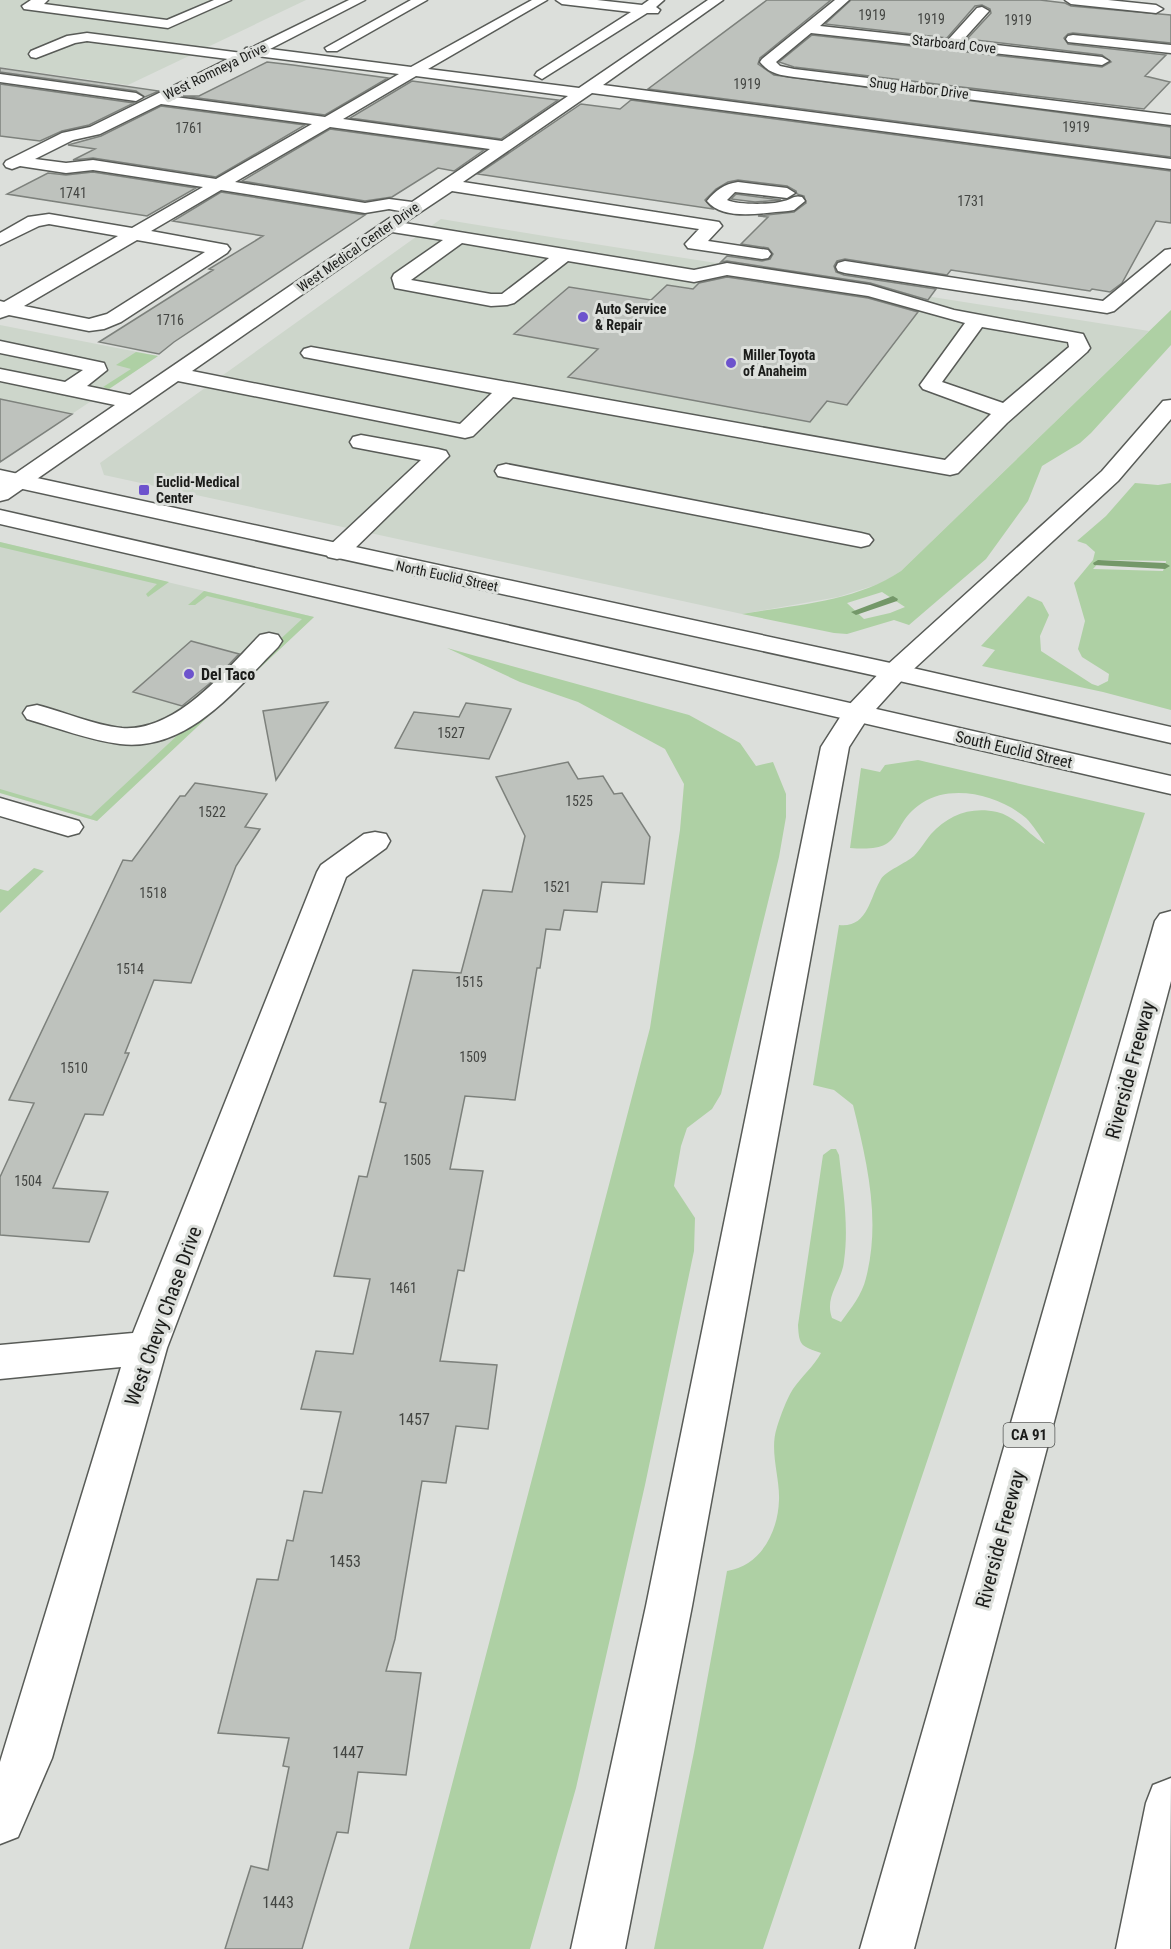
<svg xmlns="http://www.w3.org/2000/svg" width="1171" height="1949" font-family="'Roboto Condensed',sans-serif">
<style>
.built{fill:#cdd6cb}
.green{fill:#aed0a4;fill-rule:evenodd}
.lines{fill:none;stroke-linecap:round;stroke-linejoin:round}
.stream{fill:#749869;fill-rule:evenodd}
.building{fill:#bec2bd;stroke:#7d817c;stroke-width:1.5}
.minor-casing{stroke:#585b57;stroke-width:3}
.major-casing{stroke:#585b57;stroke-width:3}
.highway-casing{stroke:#585b57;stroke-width:3}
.minor{fill:#fff;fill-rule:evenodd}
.major{fill:#fff;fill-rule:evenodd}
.highway{fill:#fff;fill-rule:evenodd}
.poi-dot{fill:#6d53cd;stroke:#dcdfdb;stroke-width:2}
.labels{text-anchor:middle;stroke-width:6;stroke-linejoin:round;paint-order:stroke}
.number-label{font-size:14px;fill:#444643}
.far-street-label{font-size:14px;fill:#1b1c1a;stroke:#dcdfdb}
.far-poi-label{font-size:14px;font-weight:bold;fill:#1b1c1a;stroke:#dcdfdb;text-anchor:start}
.shield{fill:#dcdfdb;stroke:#555654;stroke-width:1.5}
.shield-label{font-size:15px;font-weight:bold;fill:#1b1c1a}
.poi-label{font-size:16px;font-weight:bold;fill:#1b1c1a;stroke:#dcdfdb;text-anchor:start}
.street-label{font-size:16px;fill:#1b1c1a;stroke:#dcdfdb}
.near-number-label{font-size:16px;fill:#444643}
.near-street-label{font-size:20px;fill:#1b1c1a;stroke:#dcdfdb}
</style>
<rect width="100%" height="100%" fill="#dcdfdb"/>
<path class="built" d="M0 0H306L128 85 0 67Z
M441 219 563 239 1149 331 901 571 882 583 838 597 742 614 104 475 100 463Z
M0 325 158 356 17 451 0 447Z
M0 542 314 617 97 821 0 793Z"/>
<path class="green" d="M1171 310V345L1091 433 1080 443 1042 466 1028 501 986 559 909 625 894 620 847 634 834 633 742 614C794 605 855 602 901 571ZM882 592 905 607 890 613 864 619 847 603Z
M136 352 158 356 109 389 103 387 131 369 116 365Z
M1135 483 1158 485 1171 483V710L1103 692 982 666 995 650 981 646 1028 596 1042 602 1049 615 1040 636 1041 651 1092 684 1098 686 1108 681 1109 674 1082 657 1078 649 1085 621 1074 583 1093 560 1095 552 1086 544 1077 541 1106 516ZM1101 560 1166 561V562L1163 571 1093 569Z
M0 542 169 582 148 597 146 594 157 584 0 547Z
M204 591 314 617 97 821 0 793V789L91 816 302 619 207 596 195 605H188Z
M447 648 689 715 740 743 756 766 773 762 786 794V817L779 857 721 1094 712 1109 687 1128 681 1146 674 1186 695 1218 694 1251 645 1485 576 1788 530 1949H409L650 1028 680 830 684 784 665 749 578 702 520 682Z
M918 760 1145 813 763 1949H654L694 1752 727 1571C760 1566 778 1533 779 1500 780 1477 769 1451 777 1427 781 1415 786 1400 793 1389 802 1376 814 1366 821 1353 802 1346 799 1347 798 1325L823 1155 831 1149H836L839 1155C843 1191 849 1225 844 1261 842 1282 824 1296 832 1318L841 1322C851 1308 862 1295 866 1278 881 1220 867 1162 853 1105L834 1090 813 1085 839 925C868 928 869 899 881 879 886 871 906 863 914 856 921 849 925 841 931 834 948 815 971 806 997 812 1017 817 1029 835 1045 844 1040 836 1033 825 1026 818 1000 796 953 783 922 803 887 826 908 853 850 848L861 768 880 772 885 765Z
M34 868 44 871 0 913V889L8 891Z"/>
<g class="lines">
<path class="stream" d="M1098 560 1165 563 1170 566 1165 569 1094 565 1093 563Z
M893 596 898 599 897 601 856 615 851 612Z"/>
</g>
<path class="building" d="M767 0H831L760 58 758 64 774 75 1171 127V157L648 89Z
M851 0H1040L1065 3 1071 6 1171 15V43L1073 33 1068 34 1064 38 1068 44 1166 55 1145 76 1170 82 1144 109 794 67 779 62 812 35 1102 67 1111 62 1102 55 967 39 991 13 990 9 982 5 975 6 947 38 825 24Z
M267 62 293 65 388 78 325 115 183 96H199Z
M0 68 159 91 145 97 136 91 0 72Z
M412 81 541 98 558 100 501 139 350 118Z
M0 84 134 103 89 125 62 131 40 141 0 136Z
M631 100 1171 171V223L1156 221 1122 283 1110 292 1092 289 1090 291 951 270 947 275 845 259 837 261 834 266 836 272 844 275 936 289 928 300 870 283 727 261 721 262 727 256 762 261 770 259 773 254 768 248 741 244 768 217 758 216 794 212 806 203 804 196 797 194 796 191 787 186 738 180 728 182 716 189 705 200 713 209 478 174 581 104 620 109Z
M161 106 305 125 216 177 93 158 73 160 95 149 68 145 101 136Z
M330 129 484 150 454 171 438 168 392 197 365 201 242 181Z
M93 172 196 188 147 216 7 194 48 173 66 175Z
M221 192 365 215 174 342 159 354 99 342 213 270 209 269 263 236 173 221Z
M736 194 781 200 755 202 731 199Z
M727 277 868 298 918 312 847 405 827 401 810 422 568 377 598 349 514 334 569 287 651 300 667 285 693 289 699 283Z
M0 399 72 414 0 462Z
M191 641 239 654 214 680 182 706 133 692Z
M328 702 276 780 263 711Z
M466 703 511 709 489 759 395 748 414 712 459 717Z
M568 762 578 779 603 776 614 794 622 793 650 837 644 884 602 882 597 912 564 910 560 930 546 929 540 968H537L515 1100 465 1096 450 1169 483 1171 464 1271 458 1270 440 1361 497 1365 488 1429 456 1426 446 1483 422 1481 395 1639 386 1671 421 1673 406 1775 358 1772 348 1833 337 1832 302 1949H225L251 1866 268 1870 289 1767 283 1766 289 1738 218 1733 257 1579 278 1580 287 1540 293 1541 304 1491 322 1493 341 1412 301 1409 316 1351 353 1354 370 1279 334 1276 359 1176 367 1177 386 1103 380 1102 413 970 461 973 483 890 512 892 525 836 496 777Z
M195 783 267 794 245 827 260 829 236 866 191 983 154 980 125 1053H129L103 1115 85 1114 53 1188 108 1192 89 1242 0 1235V1177L34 1103 9 1100 123 860 132 861 180 796H185Z"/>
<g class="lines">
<g class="minor-casing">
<path id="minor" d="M31 0H48L44 4 167 20 214 0H231L168 28 24 9 22 6Z
M349 0H365L270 49 411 67 532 0H547L428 69 579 88 708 0H723L603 85 1171 159V169L592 93 463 182 713 221 719 222 722 226 708 241 768 250 771 254 768 258 762 259 688 248 685 244 699 229 452 191 404 223 694 270 727 263 870 285 954 310 1083 334 1090 348 1087 352 1007 423 958 473 950 475 513 397 473 436 465 438 178 381 8 499 0 501V484L115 405 0 381V369L65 382 83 370 0 353V341L104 363 107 370 87 386 130 395 400 211 389 209 365 213 221 190 151 231 227 245 230 249 227 253 121 322 104 329 89 331 9 315 0 318V301L4 302 118 236 49 224 39 226 0 245V233L28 217 49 214 132 228 203 187 93 170 66 173 20 166 12 169 6 167 4 164 6 161 62 133 90 127 228 59 87 41 75 43 36 58 31 57 29 54 31 51 67 36 87 33 242 53 246 48 253 47ZM257 56 399 74 325 117 175 97ZM416 76 568 96 502 141 343 119ZM161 104 312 124 216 179 93 160 66 163 35 159 73 140 100 134ZM330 127 490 149 412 202 389 199 365 203 235 182ZM392 232 443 240 394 274 392 278 395 288 491 306 507 305 514 303 568 261 694 282 727 275 868 296 965 323 920 385 923 389 991 414 945 460 311 347 304 349 301 353 304 357 492 393 460 424 192 371ZM137 240 205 252 107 314 89 319 24 306ZM462 243 549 258 502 294H491L411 280ZM982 327 1068 342 1069 347 1003 403 942 382Z
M411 0H427L337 51H327L325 48Z
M556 0H597L642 5 649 0H664L656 7 660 10 658 13H647L542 79 535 75 537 72 631 12 562 4Z
M835 0H849L820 26 948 40 977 8 982 7 989 11 962 41 1102 57 1109 61 1102 65 811 33 776 62 780 66 794 69 1171 115V125L794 77C779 75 770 74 760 62L762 59Z
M1065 0H1108L1156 5 1163 9 1156 13 1071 4Z
M1073 35 1171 45V53L1068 42 1066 39 1068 36Z
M0 74 136 93 143 97 136 101 0 82Z
M738 182 787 188 795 193 787 198 735 192 727 200C738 205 772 205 784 201 792 199 794 195 802 197L805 201 794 210 788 211C765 212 724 222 707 201 716 190 724 184 738 182Z
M1171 249V263L1114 311 1107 313 845 273 838 271 836 267 838 263 845 261 1103 301 1165 250Z
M361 435 438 449 446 451 449 456 346 557 337 559 328 557 325 552 328 547 421 460 353 447 350 442 353 437Z
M506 464 861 533 869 535 873 540 869 545 861 547 498 476 495 471 498 466Z
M269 633 278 635 282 641 278 647C236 689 188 752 120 744 89 740 58 728 27 719L23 713 27 707 37 705C65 712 93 725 122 728 176 732 225 671 260 635Z
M0 798 79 821 83 827 79 833 68 836 0 816Z
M375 832 386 834 390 841 386 848 346 877 167 1348 52 1758 18 1837 0 1844V1762L121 1367 0 1379V1345L133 1333 317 872 321 865 364 834Z"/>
</g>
<g class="major-casing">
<path id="major" d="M0 470 895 664 1171 727V743L895 680 0 484Z
M0 510 1171 776V794L0 524Z"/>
</g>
<g class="highway-casing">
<path id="highway" d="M1171 400V419L1118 481 904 678 867 719 849 747 692 1606 625 1949H571L646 1606 821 747 846 708 886 666 1102 471 1163 401Z
M1171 911V981L914 1949H860L1155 921 1160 914Z
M1171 1778 1170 1949H1116L1146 1803 1153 1785Z"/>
</g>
<use href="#minor" class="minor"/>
<use href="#major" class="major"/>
<use href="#highway" class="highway"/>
</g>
<g class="poi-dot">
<circle cx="583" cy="317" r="6"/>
<circle cx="731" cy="363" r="6"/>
<rect x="138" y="484" width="12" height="12" rx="3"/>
<circle cx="189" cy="674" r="6"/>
</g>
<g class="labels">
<g class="number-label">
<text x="872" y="20">1919</text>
<text x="931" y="24">1919</text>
<text x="1018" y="25">1919</text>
<text x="747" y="89">1919</text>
<text x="1076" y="132">1919</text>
<text x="189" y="133">1761</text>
<text x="73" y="198">1741</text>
<text x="971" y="206">1731</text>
<text x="170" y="325">1716</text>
<text x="451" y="738">1527</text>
<text x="579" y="806">1525</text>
<text x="212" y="817">1522</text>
<text x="557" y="892">1521</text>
<text x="153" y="898">1518</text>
<text x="130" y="974">1514</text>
<text x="469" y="987">1515</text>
<text x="473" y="1062">1509</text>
<text x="74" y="1073">1510</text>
<text x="417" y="1165">1505</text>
<text x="28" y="1186">1504</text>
<text x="403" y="1293">1461</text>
</g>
<g class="far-street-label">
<text transform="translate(954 44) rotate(6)" y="5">Starboard Cove</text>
<text transform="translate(215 71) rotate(-26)" y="5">West Romneya Drive</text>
<text transform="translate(919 88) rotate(7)" y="5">Snug Harbor Drive</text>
<text transform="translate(358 247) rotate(-35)" y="5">West Medical Center Drive</text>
<text transform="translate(447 576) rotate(12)" y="5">North Euclid Street</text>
</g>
<g class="far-poi-label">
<text x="595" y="314">Auto Service<tspan x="595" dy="16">&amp; Repair</tspan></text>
<text x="743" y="360">Miller Toyota<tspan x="743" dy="16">of Anaheim</tspan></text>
<text x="156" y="487">Euclid-Medical<tspan x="156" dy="16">Center</tspan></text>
</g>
<rect class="shield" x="1003.5" y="1423" width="51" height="24" rx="4.5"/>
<g class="shield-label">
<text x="1029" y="1440">CA 91</text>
</g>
<g class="poi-label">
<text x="201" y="680">Del Taco</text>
</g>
<g class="street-label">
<text transform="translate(1014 749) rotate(13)" y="6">South Euclid Street</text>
</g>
<g class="near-number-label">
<text x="414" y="1425">1457</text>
<text x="345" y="1567">1453</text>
<text x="348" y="1758">1447</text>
<text x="278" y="1908">1443</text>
</g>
<g class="near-street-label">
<text transform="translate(1130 1070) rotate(-75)" y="7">Riverside Freeway</text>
<text transform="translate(163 1316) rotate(-70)" y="7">West Chevy Chase Drive</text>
<text transform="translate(1000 1539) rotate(-75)" y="7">Riverside Freeway</text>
</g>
</g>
</svg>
